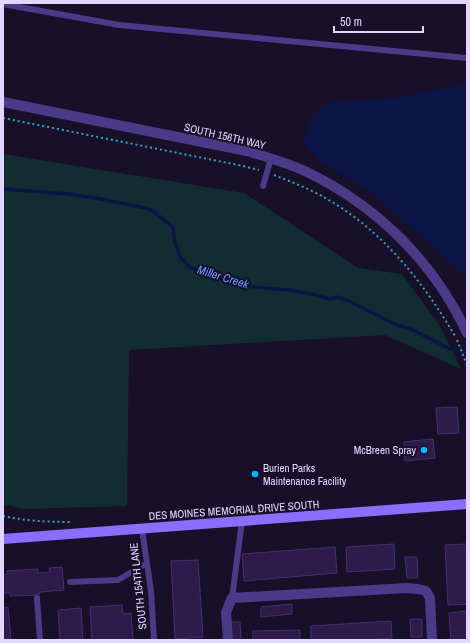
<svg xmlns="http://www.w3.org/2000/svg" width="470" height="643" font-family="'Archivo Narrow',sans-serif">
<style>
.green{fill:#122d32}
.water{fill:#0a1546}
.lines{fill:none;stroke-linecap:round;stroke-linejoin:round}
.stream{stroke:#0a1546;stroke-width:3.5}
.building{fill:#2d1b49;stroke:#482d75}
.path{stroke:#2ea9ba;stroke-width:2;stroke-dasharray:2 3;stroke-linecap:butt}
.service{stroke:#4b3a87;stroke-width:6}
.minor{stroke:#4b3a87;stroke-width:10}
.tertiary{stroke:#4b3a87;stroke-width:10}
.secondary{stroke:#8b6dff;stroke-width:10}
.poi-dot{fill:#02b8ff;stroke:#180f28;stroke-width:1.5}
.labels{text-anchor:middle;stroke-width:4;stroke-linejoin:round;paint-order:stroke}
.street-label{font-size:11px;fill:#e2d6ff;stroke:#180f28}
.poi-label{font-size:11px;fill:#e2d6ff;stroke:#180f28;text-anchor:end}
.water-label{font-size:12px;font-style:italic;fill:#649bff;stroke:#180f28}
</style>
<rect width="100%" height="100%" fill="#180f28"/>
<path class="green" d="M3 154 244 193 358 268 402 274 440 326 461 369 385 335 129 350 127 506 23 509 3 504Z"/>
<path class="water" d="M467 84V276L444 258 377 197 319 160 303 143 312 117 327 102 395 98Z"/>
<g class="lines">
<path class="stream" d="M3 189 69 194 96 198 150 209 173 227 175 243 181 258 191 268 241 285 264 288 290 290 311 294 330 299 337 297 347 300 397 325 413 330 450 349 467 352"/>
</g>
<path class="building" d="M457 407 459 433 438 434 436 408Z
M433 439 435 458 405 461 404 442Z
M394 544 395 569 347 572 346 547Z
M467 544V604L448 605 445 545Z
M335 547 337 573 244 581 242 554Z
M405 557H417L418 578H407Z
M198 560 203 637 175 639 171 561Z
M62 567 64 590 40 592 39 595 10 596V593H3V575L8 574 7 571 38 569V573L50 572 49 568Z
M292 604V614L261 617V607Z
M122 605 123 614 131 613 133 639 92 640 90 607Z
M8 607 11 640H3V608Z
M81 608 83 640H60L58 610Z
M467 611V640H451L449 613Z
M410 619H422V637H411Z
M391 621 392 638 363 640H311V626Z
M230 622H240L241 640H231Z
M300 630V640H253V631Z"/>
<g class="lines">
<path class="path" d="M3 118 243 166 259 170
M274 175C292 182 310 189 327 199 383 231 423 282 455 336
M457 340 467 365
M3 516C26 521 48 522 71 522"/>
<path class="service" d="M3 4 119 25 467 58
M263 186 271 158
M142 529 151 591 154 640
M70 582 118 580 147 563
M37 598 40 640
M232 598 242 521"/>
<path class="minor" d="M228 640 226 612 232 598 407 588 418 589 426 591 430 598 432 640"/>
<path class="tertiary" d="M3 102 247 151C267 157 288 163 307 172 377 206 434 262 467 333"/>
<path class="secondary" d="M3 539 467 504"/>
</g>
<g class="poi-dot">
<circle cx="424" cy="450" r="4"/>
<circle cx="255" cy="474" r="4"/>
</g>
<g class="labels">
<g class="street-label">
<text transform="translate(225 136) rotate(13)" y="4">SOUTH 156TH WAY</text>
<text transform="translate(234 510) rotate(-4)" y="4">DES MOINES MEMORIAL DRIVE SOUTH</text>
<text transform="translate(138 586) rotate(-96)" y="4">SOUTH 154TH LANE</text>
</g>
<g class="poi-label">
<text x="416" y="454">McBreen Spray</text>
<text x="263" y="472" text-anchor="start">Burien Parks<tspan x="263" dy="13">Maintenance Facility</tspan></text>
</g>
<g class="water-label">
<text transform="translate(223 277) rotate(17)" y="4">Miller Creek</text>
</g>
</g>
<rect width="470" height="643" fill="none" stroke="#e2d6ff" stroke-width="8"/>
<path d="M334 26v6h89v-6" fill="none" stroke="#e2d6ff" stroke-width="2"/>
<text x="340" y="26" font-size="12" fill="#e2d6ff" stroke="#180f28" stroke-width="3" paint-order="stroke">50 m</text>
</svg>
